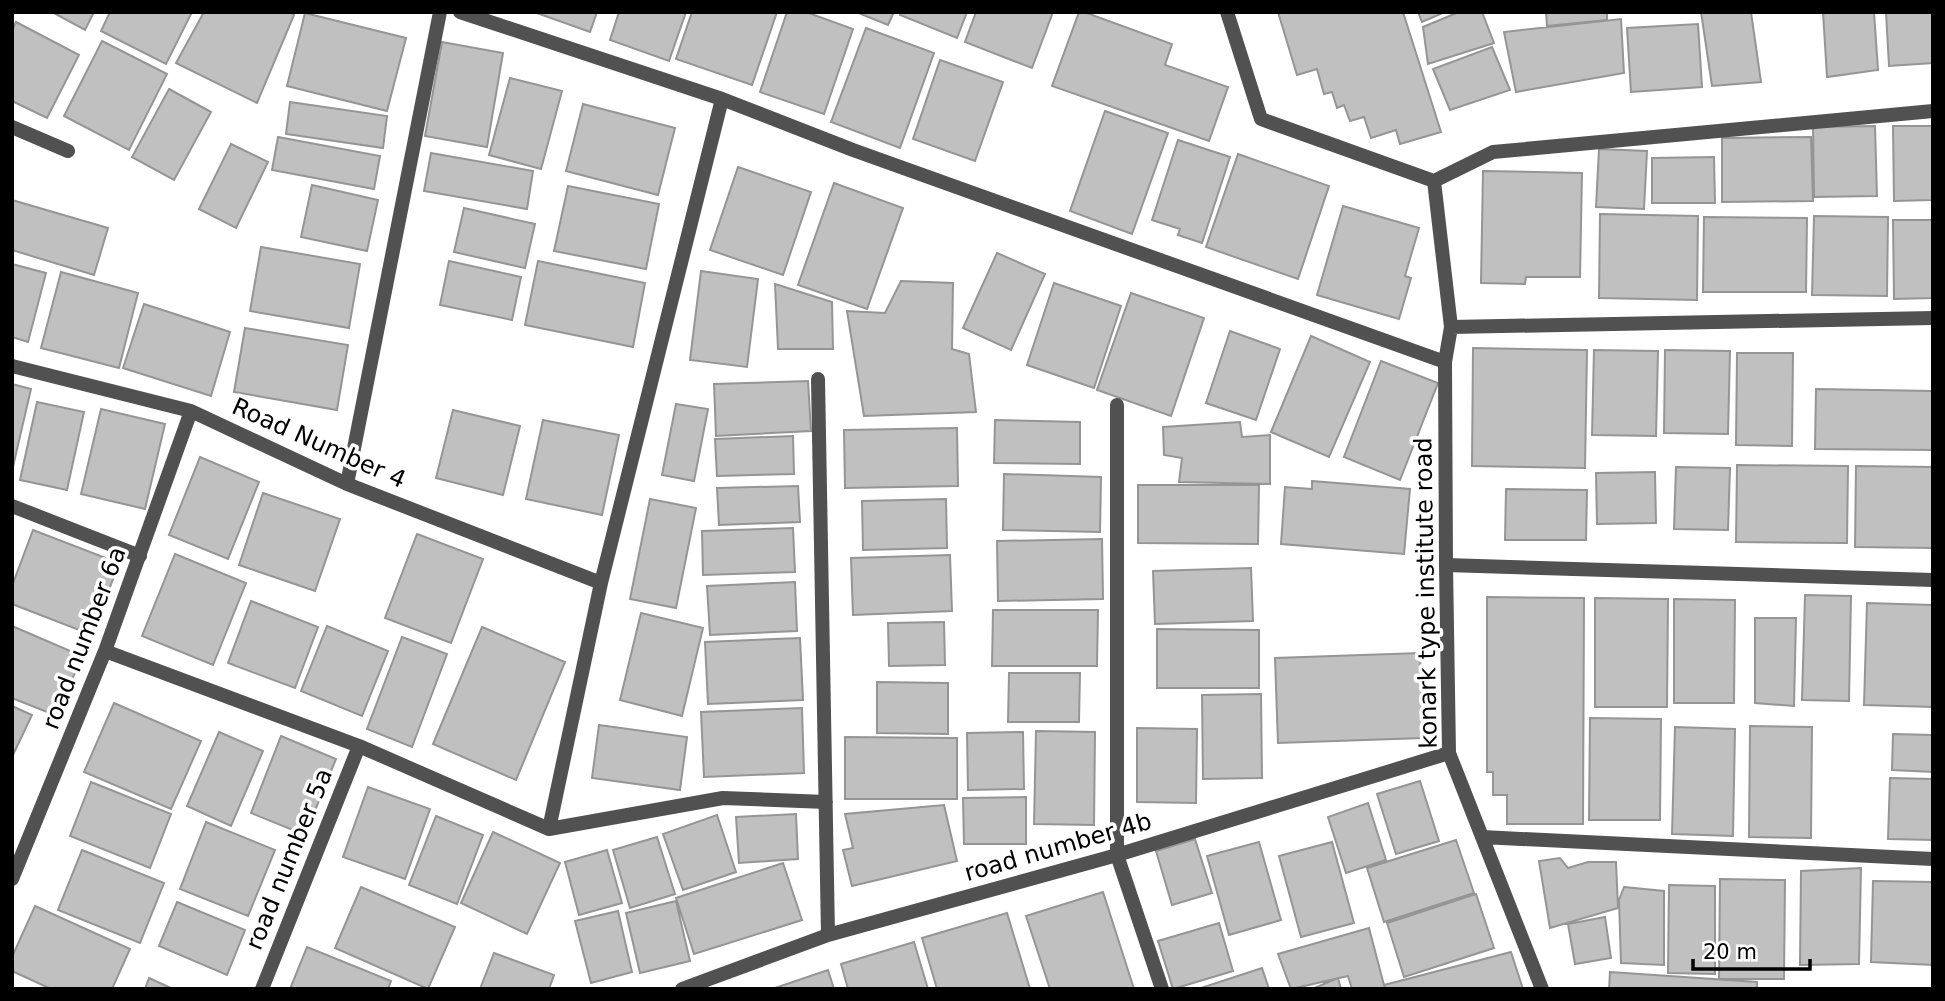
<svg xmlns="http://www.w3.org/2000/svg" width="1945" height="1001" font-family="'DejaVu Sans',sans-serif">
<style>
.building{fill:#c0c0c0;stroke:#959595;stroke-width:2}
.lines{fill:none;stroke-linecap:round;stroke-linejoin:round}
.street{stroke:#515151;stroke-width:14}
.labels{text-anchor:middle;stroke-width:7;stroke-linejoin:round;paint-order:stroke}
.street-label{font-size:24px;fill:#000;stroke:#fff}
</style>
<rect width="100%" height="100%" fill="#fff"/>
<path class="building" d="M52 12H94L85 30Z
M110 12H192L166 64 101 31Z
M204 12H291L294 15 257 103 176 63Z
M534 12H597L590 32Z
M619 12H686L669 61 610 40Z
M692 12H777L752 85 676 59Z
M787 12H806L853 29 824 114 760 92Z
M856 12H894L888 25Z
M901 12H967L957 38 900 15Z
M976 12H1053L1032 68 965 42Z
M1079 12H1084L1172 44 1165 65 1228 87 1209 141 1052 86Z
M1278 12H1403L1441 132 1400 144 1396 130 1371 138 1364 117 1350 121 1344 105 1337 108 1332 92 1324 94 1317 69 1297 75Z
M1418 12H1445L1422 22Z
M1459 12H1482L1494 43 1428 64 1423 27Z
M1546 12H1607V20L1547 26Z
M1701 12H1751L1761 82 1712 86Z
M1823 12H1874L1878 70 1827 77Z
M1886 12H1933V63L1889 66Z
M305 13 406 38 387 111 287 86Z
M1621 19 1624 73 1516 92 1504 32Z
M16 22 79 55 47 118 12 101V31Z
M1698 24 1702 87 1631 92 1627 28Z
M866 28 934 53 900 148 831 122Z
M102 41 167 74 129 150 64 116Z
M442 42 503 53 487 147 425 136Z
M1492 47 1510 90 1450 110 1433 69Z
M940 60 1003 82 975 161 913 139Z
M510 78 562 91 541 169 489 155Z
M169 89 211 112 174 180 132 157Z
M290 102 387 116 383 148 286 134Z
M583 104 675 128 658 195 566 171Z
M1105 111 1168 133 1132 234 1070 211Z
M1875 126 1877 196 1814 197 1813 127Z
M1893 126H1933V200L1894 201Z
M278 137 380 156 374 189 272 170Z
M1811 137 1813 201 1722 202V138Z
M1178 140 1230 157 1202 243 1178 235 1180 229 1152 220Z
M231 144 268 162 236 228 199 209Z
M1599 149 1647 151 1644 209 1596 207Z
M431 153 533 171 527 209 424 191Z
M1238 154 1329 186 1298 279 1206 247Z
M1714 157 1715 203H1652V158Z
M738 167 811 192 783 275 710 250Z
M1483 171 1582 173 1580 277H1526L1525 284 1481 283Z
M834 183 903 208 867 309 798 285Z
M312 185 378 200 367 251 301 237Z
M568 186 659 204 646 269 554 251Z
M12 200 108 228 94 275 12 250Z
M1343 206 1419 228 1405 276 1411 278 1399 319 1317 295Z
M464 208 535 224 525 268 454 252Z
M1600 214 1698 216 1697 300 1599 298Z
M1814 216 1888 217 1887 296 1812 295Z
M1704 217 1807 218 1806 292H1703Z
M1893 220H1933V298L1894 299Z
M261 247 360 264 349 328 250 311Z
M997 253 1045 274 1011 350 963 328Z
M449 261 521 277 512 320 440 305Z
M538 261 645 283 633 347 525 325Z
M12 264 46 273 28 342 12 337Z
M701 271 758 279 747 367 690 360Z
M61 272 138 293 119 368 41 348Z
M901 281 953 283 952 349 969 354 976 412 864 416 847 311 885 313Z
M1054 283 1121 306 1094 388 1027 365Z
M775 284 832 302 833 349H778Z
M1131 293 1204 318 1171 416 1097 390Z
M144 304 230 332 211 396 123 368Z
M245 328 348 345 337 410 234 392Z
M1230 331 1280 349 1256 420 1206 403Z
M1311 336 1370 362 1329 457 1271 432Z
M1473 348 1587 350 1585 468 1472 466Z
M1594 350 1658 351 1656 436 1592 435Z
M1665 350 1730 351 1728 434 1664 433Z
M1737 353H1793L1792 446 1736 445Z
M1381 361 1438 383 1400 480 1344 457Z
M808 381 811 431 716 436 714 384Z
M12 384 31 389 12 471Z
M1816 389 1933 391V450L1815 449Z
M37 402 84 412 67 490 20 480Z
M676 404 708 409 694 481 662 475Z
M101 409 165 424 145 509 81 494Z
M453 410 520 426 503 495 436 478Z
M543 420 619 435 602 515 526 499Z
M995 420 1080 422V464L994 463Z
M1240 422 1242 437 1270 435V484L1179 482 1182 458 1164 455 1163 427Z
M957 428 958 486 845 488 844 430Z
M793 436 794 474 717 476 715 439Z
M200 457 259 482 228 559 169 535Z
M1737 465 1848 466 1847 543 1736 542Z
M1856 466 1933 467V548L1855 547Z
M1676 467 1730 468 1728 530 1674 529Z
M1655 472 1656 523 1597 524 1596 473Z
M1004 474 1101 477 1100 532 1003 530Z
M1312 481 1410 489 1404 554 1281 544 1285 487 1312 489Z
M1138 485H1259L1258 544 1138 543Z
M798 486 800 522 719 525 717 488Z
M1506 489 1587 490 1586 540H1505Z
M263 493 340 519 315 591 239 565Z
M650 499 696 508 676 608 630 599Z
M946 499 947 548 863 550 862 501Z
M793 528 795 572 703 575 702 531Z
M33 530 119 563 92 635 12 604V586Z
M417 534 483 559 451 643 385 618Z
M1102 539 1103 599 998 601 997 541Z
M175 554 246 583 213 665 142 636Z
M950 555 952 611 853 615 851 558Z
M1251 568 1253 621 1155 624 1153 571Z
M795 582 797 631 710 635 707 586Z
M1805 595 1851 596 1849 701 1802 700Z
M1487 597 1584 598 1583 824H1507V795H1493V772H1487Z
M1595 598 1668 599 1667 707H1595Z
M1674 599 1735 600 1734 703H1674Z
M251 601 318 627 295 688 228 663Z
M1867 603 1933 605V707L1864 705Z
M993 610H1098L1097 666H992Z
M641 613 703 628 682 716 620 700Z
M1755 618H1796L1794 706 1755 703Z
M944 622 945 665 889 666 888 623Z
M12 626 82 656 57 716 12 698Z
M327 626 388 651 362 716 301 691Z
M482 627 565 662 516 780 433 744Z
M1157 629 1259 630V688H1157Z
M402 637 447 654 412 747 367 729Z
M800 638 803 700 708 704 705 642Z
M1420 653 1423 738 1278 743 1275 658Z
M1009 673H1080L1079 722H1008Z
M877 682 948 683V734L877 733Z
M1261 694 1262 778 1203 779 1202 695Z
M114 703 201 741 171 809 84 772Z
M12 706 32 715 12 757Z
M802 708 804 773 704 777 701 712Z
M1590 718 1661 719 1660 820H1589Z
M599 725 687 737 680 790 592 778Z
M1750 726 1812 727 1811 838 1749 837Z
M1675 727 1735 729 1733 836 1672 834Z
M1137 728 1197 729 1196 803 1137 802Z
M1036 731 1095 732 1094 825 1034 824Z
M219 732 263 751 231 826 187 806Z
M1023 732 1024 789 968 790 967 733Z
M1893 734 1933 735V772L1892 770Z
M281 736 336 759 305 835 251 813Z
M845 737 957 738V799H845Z
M1890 778 1933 779V840L1888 839Z
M1420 781 1439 841 1396 854 1377 794Z
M91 782 171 814 150 868 70 836Z
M368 787 430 809 405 879 343 857Z
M1026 797V844H964L963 798Z
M1368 803 1386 860 1346 873 1328 817Z
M944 805 957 861 852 886 843 850 853 848 845 814Z
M796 814 798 859 739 863 736 817Z
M717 815 736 872 683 890 663 834Z
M436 816 483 835 457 904 409 885Z
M206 822 275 850 248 916 180 889Z
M493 832 560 863 527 934 461 903Z
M657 837 675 894 630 908 613 850Z
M1195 839 1212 893 1172 905 1156 851Z
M1456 840 1474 893 1384 922 1367 868Z
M1259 842 1281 920 1229 935 1207 856Z
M1332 842 1354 923 1301 937 1279 856Z
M82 850 164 883 140 943 58 910Z
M607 850 622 903 579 915 565 862Z
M1560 858 1568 868 1588 862H1616L1618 908 1550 928 1539 861Z
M783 863 802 920 694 954 676 898Z
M1861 868 1859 964 1800 965 1801 871Z
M1720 879 1785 880 1784 979H1719Z
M1873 881 1933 882V965L1871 962Z
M1669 885 1715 886V974L1668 973Z
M361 887 455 927 428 989 335 948Z
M1624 887 1664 891V965L1621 963 1619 900Z
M1103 892 1134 989H1050L1026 916Z
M1476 894 1494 948 1404 977 1387 923Z
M676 901 690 961 640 973 626 913Z
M177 902 245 930 227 975 159 946Z
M35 906 130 949 112 989H51L12 971V957Z
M618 911 632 972 591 983 575 921Z
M1007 913 1030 989H937L922 938Z
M1605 917 1611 958 1575 964 1568 924Z
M1219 923 1233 971 1173 989 1158 941Z
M1369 928 1385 989H1352L1348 976 1291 989 1278 954Z
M914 942 928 989H848L841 964Z
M307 947 391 981 388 989H290Z
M1511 952 1523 989H1385L1384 985Z
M494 953 554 975 549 989H480Z
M1262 968 1269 989H1198Z
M828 970 834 989H775V988Z
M1610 972 1757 982V989H1609Z
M149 978 173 989H145Z
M1338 978 1341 989H1312Z"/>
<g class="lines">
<path class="street" d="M460 12 722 99 853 150 1445 362
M1227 12 1261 119 1434 181 1493 152 1933 111
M12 127 68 151
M1434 181 1451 327 1445 362 1446 565 1449 753 1542 989
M1451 327 1933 318
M12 366 191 411 347 484 601 583
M818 379 828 935
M1117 405V855L1162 989
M347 484 440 12
M12 506 140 556
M1446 565 1933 580
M105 651 359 746 549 829 723 798 826 802
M549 829 601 583 722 99
M1482 837 1933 859
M12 879 105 651 191 411
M262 989 359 746
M682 989 828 935 1117 855 1449 753"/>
</g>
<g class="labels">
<g class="street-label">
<text transform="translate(319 443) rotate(24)" y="8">Road Number 4</text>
<text transform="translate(1426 593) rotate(-91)" y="8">konark type institute road</text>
<text transform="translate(84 638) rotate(-69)" y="8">road number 6a</text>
<text transform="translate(1058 847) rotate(-16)" y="8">road number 4b</text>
<text transform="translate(289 859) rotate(-68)" y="8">road number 5a</text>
</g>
</g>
<rect width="1945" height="1001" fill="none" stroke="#000000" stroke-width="28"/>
<path d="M1693 959v10h117v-10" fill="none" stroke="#000000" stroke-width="3.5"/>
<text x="1703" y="959" font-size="21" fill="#000000" stroke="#ffffff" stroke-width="5" paint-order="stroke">20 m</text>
</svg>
